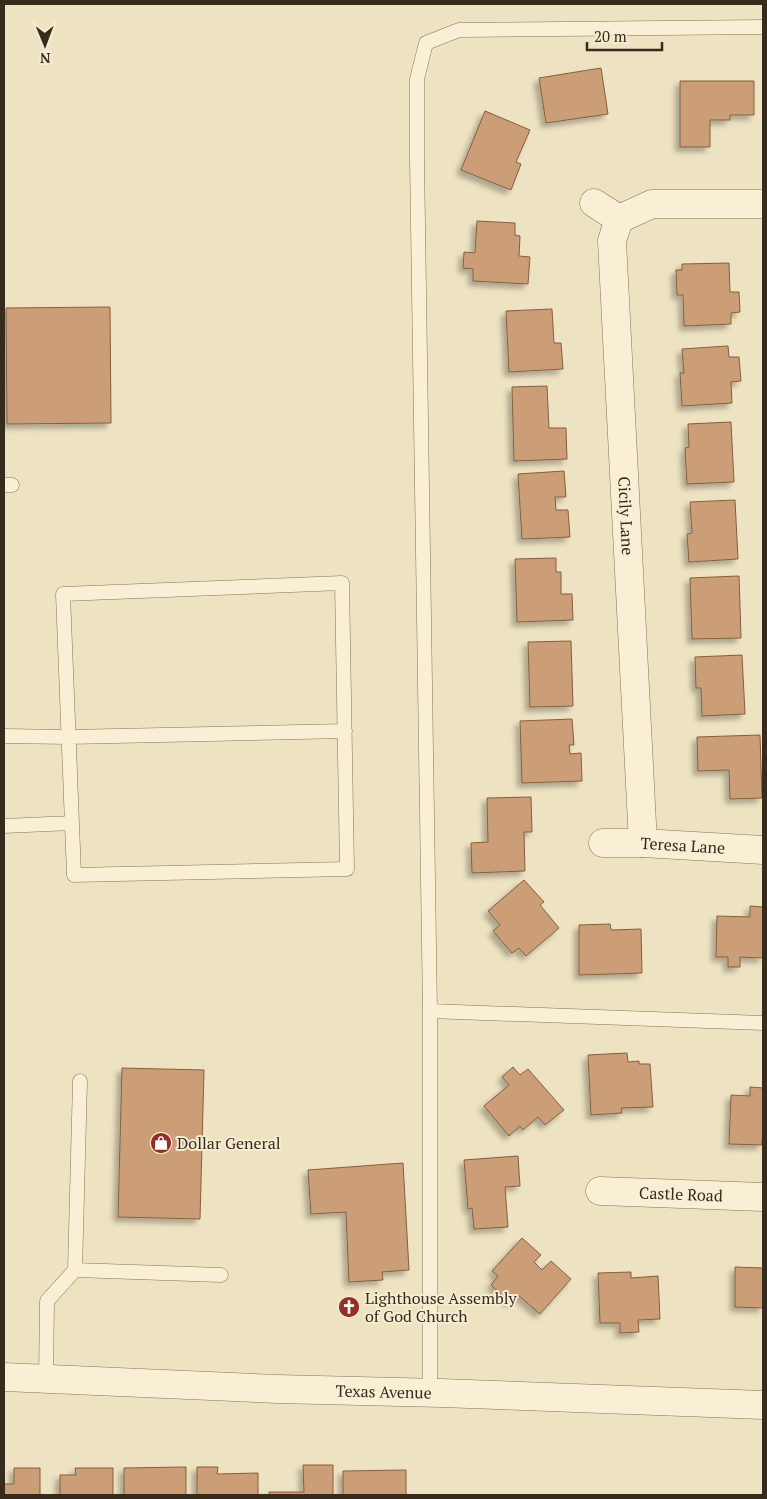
<svg xmlns="http://www.w3.org/2000/svg" width="767" height="1499" font-family="'PT Serif',serif">
<style>
.building{fill:#cb9e77;stroke:#865e3f;filter:url(#shadow)}
.lines{fill:none;stroke-linecap:round;stroke-linejoin:round}
.service-casing{stroke:#877359;stroke-width:15}
.minor-casing{stroke:#877359;stroke-width:29}
.tertiary-casing{stroke:#877359;stroke-width:29}
.service{stroke:#f8efd4;stroke-width:14}
.minor{stroke:#f8efd4;stroke-width:28}
.tertiary{stroke:#f8efd4;stroke-width:28}
.labels{text-anchor:middle;stroke-width:4;stroke-linejoin:round;paint-order:stroke}
.street-label{font-size:16px;fill:#372b1d;stroke:#f5ecd1}
.poi-label{font-size:16px;fill:#372b1d;stroke:#f5ecd1;text-anchor:start}
</style>
<defs>
<filter id="shadow"><feDropShadow dx="-4.5" dy="4.5" stdDeviation="2.5" flood-color="#0004"/></filter>
</defs>
<rect width="100%" height="100%" fill="#ede2c1"/>
<path class="building" d="M601 68 608 114 546 123 539 78Z
M680 81H754V115H730V120H710V147H680Z
M485 111 530 130 516 162 521 164 511 190 461 170Z
M477 221 515 223V235L520 236 519 256 530 257 528 284 473 281V269L463 268 464 252 475 253Z
M729 263 730 292H739L740 312 731 313V324L684 326 683 295H677L676 270H682V264Z
M110 307 111 423 7 424 6 308Z
M552 309 554 343H561L563 369 509 372 506 311Z
M728 346 729 357H739L741 381 731 382 732 403 682 406 680 373H684L682 349Z
M547 386 549 428H566L567 459 514 461 512 387Z
M731 422 734 482 687 484 685 448 689 447 688 424Z
M564 471 566 497H555L556 510H568L570 537 522 539 518 474Z
M735 500 738 559 689 562 687 534 692 533 690 502Z
M556 558V572H561V594H572L573 620 517 622 515 559Z
M739 576 741 638 692 639 690 578Z
M571 641 573 706 530 707 528 642Z
M742 655 745 714 702 716 701 688H696L695 657Z
M572 719 574 745H569L570 754 581 753 582 781 522 783 520 721Z
M760 735 762 798 730 799 729 770 698 771 697 737Z
M531 797 532 832H524L525 871 472 873 471 843 488 842 487 798Z
M524 880 544 902 540 905 559 928 526 956 519 948 512 953 493 931 500 925 488 911Z
M750 906 763 907V958L740 957V967H728V957H716L717 916 750 917Z
M610 924 611 930 641 929 642 973 579 975V925Z
M627 1053 628 1062 639 1061V1064H650L653 1107 621 1108 622 1113 591 1115 588 1055Z
M513 1067 520 1075 528 1069 564 1110 545 1125 538 1117 523 1130 520 1126 509 1136 484 1106 509 1085 502 1077Z
M122 1068 204 1070 200 1219 118 1217Z
M750 1087 763 1088V1140H762V1145L729 1144 731 1095 750 1096Z
M518 1156 520 1186 505 1187 508 1227 474 1229 472 1208 468 1209 464 1160Z
M403 1163 409 1270 382 1272 383 1280 349 1282 346 1212 311 1214 308 1170Z
M522 1238 541 1255 534 1262 542 1270 551 1261 571 1279 540 1314 518 1295 511 1303 491 1285 498 1276 492 1271Z
M735 1267 763 1268V1308L735 1307Z
M631 1272V1278L658 1276 660 1319 638 1320 639 1332 620 1333V1323H600L598 1273Z
M303 1465H333V1495H269V1492H304Z
M186 1467V1495H124V1468Z
M197 1467H218L217 1474 258 1473V1495H197Z
M14 1468H40V1495H4V1484H14Z
M75 1468H113V1495H60V1475H76Z
M406 1470V1495H343V1471Z"/>
<g class="lines">
<g class="service-casing">
<path id="service" d="M4 485H12
M342 583 347 869 74 875 63 594Z
M4 736 68 737 345 731
M4 826 72 823
M430 1011 763 1023
M75 1270 221 1275
M46 1379 47 1301 75 1270 80 1081
M430 1393V1011L417 160V79L426 43 459 30 763 27"/>
</g>
<g class="minor-casing">
<g id="minor">
<path id="s1" d="M594 203 619 219 612 241 643 843"/>
<path d="M619 219 652 204H763"/>
<path id="s2" d="M603 843H643L763 850"/>
<path id="s3" d="M600 1191 763 1197"/>
</g>
</g>
<g class="tertiary-casing">
<g id="tertiary">
<path id="s4" d="M4 1377 277 1389 441 1393 763 1405"/>
</g>
</g>
<use href="#service" class="service"/>
<use href="#minor" class="minor"/>
<use href="#tertiary" class="tertiary"/>
</g>
<defs>
<g id="shop-disc" transform="scale(1.125)"><circle r="9.5" fill="#952e29" stroke="#f5ecd1"/><path d="M-5-2.5h2.3a2.7 3.5 0 0 1 5.4 0H5L5.5 6h-11ZM-1.5-2.5h3a1.5 2.3 0 0 0-3 0Z" fill="#fff"/></g>
<g id="church-disc" transform="scale(1.125)"><circle r="9.5" fill="#952e29" stroke="#f5ecd1"/><path d="M-1.2-6h2.4v3.5h3.3v2.4h-3.3V6h-2.4V-.1h-3.3v-2.4h3.3Z" fill="#fff"/></g>
</defs>
<g fill-rule="evenodd">
<use href="#shop-disc" x="161" y="1143"/>
<use href="#church-disc" x="349" y="1307"/>
</g>
<g class="labels">
<g class="street-label">
<text dy="6" stroke="none"><textPath href="#s1" startOffset="328">Cicily Lane</textPath></text>
<text dy="6" stroke="none"><textPath href="#s2" startOffset="80">Teresa Lane</textPath></text>
<text dy="6" stroke="none"><textPath href="#s3" startOffset="81">Castle Road</textPath></text>
<text dy="6" stroke="none"><textPath href="#s4" startOffset="380">Texas Avenue</textPath></text>
</g>
<g class="poi-label">
<text x="177" y="1149">Dollar General</text>
<text x="365" y="1304">Lighthouse Assembly<tspan x="365" dy="18">of God Church</tspan></text>
</g>
</g>
<rect width="767" height="1499" fill="none" stroke="#372b1d" stroke-width="10"/>
<g transform="translate(45 45) rotate(179)" stroke="#f5ecd1" stroke-width="4" paint-order="stroke">
<path d="M0-4L9 19L0 12L-9 19Z" fill="#372b1d"/>
<text y="-8" font-size="14" font-weight="bold" text-anchor="middle" fill="#372b1d">N</text>
</g>
<path d="M587 42v8h75v-8" fill="none" stroke="#372b1d" stroke-width="2.5"/>
<text x="594" y="42" font-size="15" fill="#372b1d" stroke="#f5ecd1" stroke-width="4" paint-order="stroke">20 m</text>
</svg>
